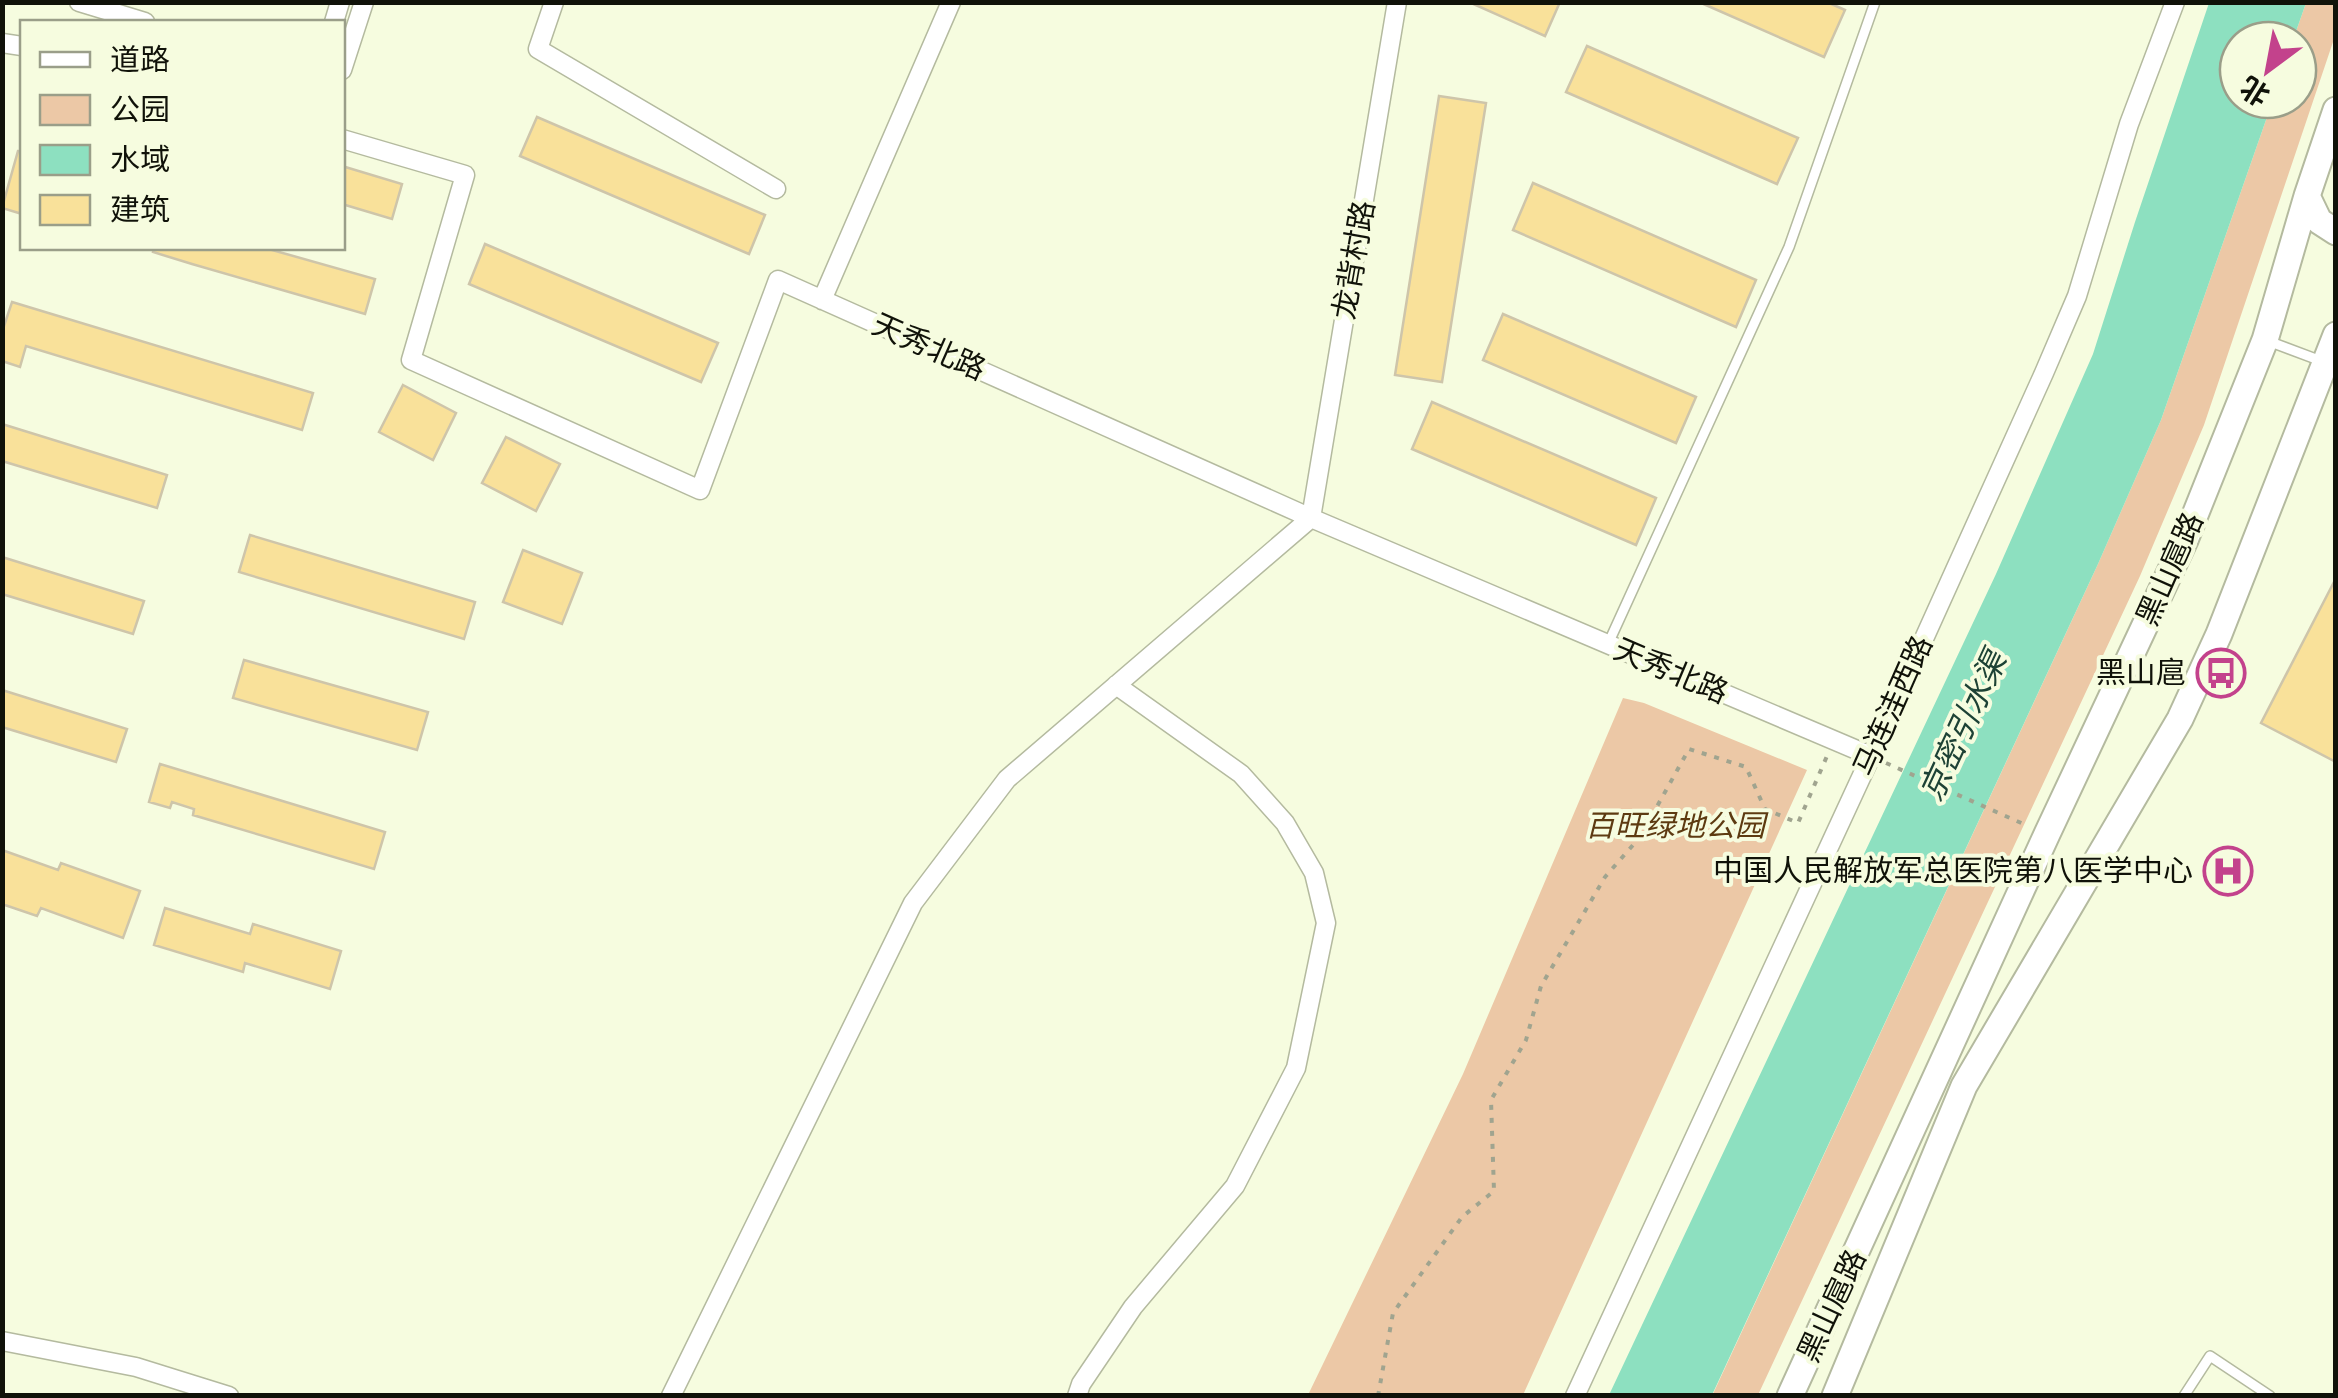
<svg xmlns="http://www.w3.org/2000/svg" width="2338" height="1398" font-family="Bitter,'Noto Sans SC',serif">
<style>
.green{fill:#ecc8a6}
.water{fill:#8de0c0}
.building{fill:#f9e19a;stroke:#cec5aa;stroke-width:2.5}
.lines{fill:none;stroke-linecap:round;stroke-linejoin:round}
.service-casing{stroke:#b4ba9f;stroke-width:12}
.minor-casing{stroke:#b4ba9f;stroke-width:21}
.secondary-casing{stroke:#b4ba9f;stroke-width:29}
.path{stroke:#a0a48f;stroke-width:4;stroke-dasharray:5 8;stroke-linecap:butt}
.service{stroke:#fff;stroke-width:9}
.minor{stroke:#fff;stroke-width:18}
.secondary{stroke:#fff;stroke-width:25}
.labels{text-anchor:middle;stroke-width:8;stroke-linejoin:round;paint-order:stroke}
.street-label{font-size:30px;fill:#101209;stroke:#f6fcdf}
.poi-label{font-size:30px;fill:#101209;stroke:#f6fcdf;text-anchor:end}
.park-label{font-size:30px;font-style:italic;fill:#5d3a11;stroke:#f6fcdf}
.water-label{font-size:32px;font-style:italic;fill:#1d4235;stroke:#f6fcdf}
</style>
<rect width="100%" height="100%" fill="#f6fcdf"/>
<path class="green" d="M2306 3H2335V36L2204 425 2140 576 1758 1395 1712 1396 2098 564 2161 420 2273 100H2298V40H2293Z
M1623 698 1644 703 1807 770 1523 1395H1308L1463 1074Z"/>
<path class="water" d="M2209 3H2306L2293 40H2238V100H2273L2161 420 2098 564 1712 1395H1609L1996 574 2093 354 2135 222Z"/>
<path class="building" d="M1469 2H1560L1545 36Z
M1699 2H1827L1845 10 1824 57Z
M1587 46 1798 138 1777 184 1566 92Z
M1439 96 1486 103 1442 382 1395 375Z
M537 117 765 215 749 254 520 156Z
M18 151H22V214L2 208Z
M342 166 402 184 392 219 342 204Z
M1533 183 1756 280 1736 327 1513 230Z
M485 244 718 343 701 382 469 284Z
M154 248H265L375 279 365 314 192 264 153 252Z
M12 302 313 393 302 430 26 346 20 367 2 361V332Z
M1503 314 1696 397 1676 443 1483 360Z
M403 385 456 413 433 460 379 432Z
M1432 402 1656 498 1636 545 1412 449Z
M2 424 167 475 157 508 2 461Z
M506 437 560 464 536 511 482 483Z
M250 535 475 602 464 639 239 572Z
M523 550 582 573 562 624 503 602Z
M2 557 144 601 133 634 2 594Z
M2336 578V762L2261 723Z
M244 660 428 712 417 750 233 698Z
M2 690 127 729 116 762 2 727Z
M160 764 385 832 374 869 193 815 194 809 172 802 170 808 149 802Z
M2 850 58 870 61 863 140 891 123 938 41 908 37 916 2 904Z
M165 908 250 934 253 924 341 951 330 989 245 963 243 972 154 945Z"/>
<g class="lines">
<g class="service-casing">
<path id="service" d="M2268 341 2324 362
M1608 644 1789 247 1875 2
M2184 1396 2210 1356 2270 1396"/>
</g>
<g class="minor-casing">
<path id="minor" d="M79 2 145 22
M554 2 538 49 776 189
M334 22 340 2
M2 43 22 46
M342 70 364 2
M342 139 465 175 411 360 700 490 778 280 1311 518 1871 756
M822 300 951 2
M2 1341 136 1367 229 1396
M671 1396 913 903 1007 779 1311 518 1397 2
M1077 1396 1081 1384 1133 1307 1235 1186 1296 1068 1326 923 1314 873 1285 823 1241 774 1116 685
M1575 1396 1871 756 2044 373 2077 296 2129 124 2175 2"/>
</g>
<g class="secondary-casing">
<path id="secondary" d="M2307 196 2319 221 2336 232
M1790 1396 2047 834 2185 540 2265 340 2307 196 2336 110
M1835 1396 1964 1086 2180 719 2219 634 2336 335"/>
</g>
<path class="path" d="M1886 763 2028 826
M1378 1396 1393 1313 1462 1217 1494 1191 1491 1100 1526 1040 1541 986 1605 877 1640 837 1689 749 1746 767 1765 809 1798 823 1827 756"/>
<use href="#service" class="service"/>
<use href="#minor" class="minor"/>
<use href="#secondary" class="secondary"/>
</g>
<defs>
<g id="bus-ring" transform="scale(2.5)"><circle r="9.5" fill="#f6fcdf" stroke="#c3428c" stroke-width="1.5"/><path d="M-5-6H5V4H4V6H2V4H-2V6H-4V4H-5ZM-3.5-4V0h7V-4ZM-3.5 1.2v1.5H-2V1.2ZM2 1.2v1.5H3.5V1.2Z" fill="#c3428c"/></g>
<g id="hospital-ring" transform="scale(2.5)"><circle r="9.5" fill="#f6fcdf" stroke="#c3428c" stroke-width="1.5"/><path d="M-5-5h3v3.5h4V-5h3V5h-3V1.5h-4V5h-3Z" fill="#c3428c"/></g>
</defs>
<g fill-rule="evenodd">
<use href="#bus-ring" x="2221" y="673"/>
<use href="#hospital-ring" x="2228" y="871"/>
</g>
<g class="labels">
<g class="street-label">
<text transform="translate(1354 260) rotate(-80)" y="10">龙背村路</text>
<text transform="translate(929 347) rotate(24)" y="10">天秀北路</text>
<text transform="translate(2170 569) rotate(-66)" y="10">黑山扈路</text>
<text transform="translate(1671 671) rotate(23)" y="10">天秀北路</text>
<text transform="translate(1893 706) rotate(-66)" y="10">马连洼西路</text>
<text transform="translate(1832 1306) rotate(-65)" y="10">黑山扈路</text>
</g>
<g class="poi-label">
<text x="2186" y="683">黑山扈</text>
<text x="2193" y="881">中国人民解放军总医院第八医学中心</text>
</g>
<g class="park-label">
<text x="1675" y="836">百旺绿地公园</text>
</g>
<g class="water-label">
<text transform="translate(1963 726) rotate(-65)" y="11">京密引水渠</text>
</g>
</g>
<rect width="2338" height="1398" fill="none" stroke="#101209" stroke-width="10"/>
<rect x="20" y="20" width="325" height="230" fill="#f6fcdf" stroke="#9a9e89" stroke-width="2.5"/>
<rect x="40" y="52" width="50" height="15" fill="#ffffff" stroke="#9a9e89" stroke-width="2.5"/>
<text x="110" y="70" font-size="30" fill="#101209">道路</text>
<rect x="40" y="95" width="50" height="30" fill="#ecc8a6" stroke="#9a9e89" stroke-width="2.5"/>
<text x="110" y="120" font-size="30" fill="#101209">公园</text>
<rect x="40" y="145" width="50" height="30" fill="#8de0c0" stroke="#9a9e89" stroke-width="2.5"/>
<text x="110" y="170" font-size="30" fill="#101209">水域</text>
<rect x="40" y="195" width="50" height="30" fill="#f9e19a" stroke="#9a9e89" stroke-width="2.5"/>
<text x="110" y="220" font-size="30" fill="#101209">建筑</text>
<g transform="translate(2268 70) rotate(212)"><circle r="48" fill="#f6fcdf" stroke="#9a9e89" stroke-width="2.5"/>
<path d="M0-8L18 38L0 25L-18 38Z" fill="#c3428c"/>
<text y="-15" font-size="28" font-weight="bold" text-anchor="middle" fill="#101209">北</text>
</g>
</svg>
